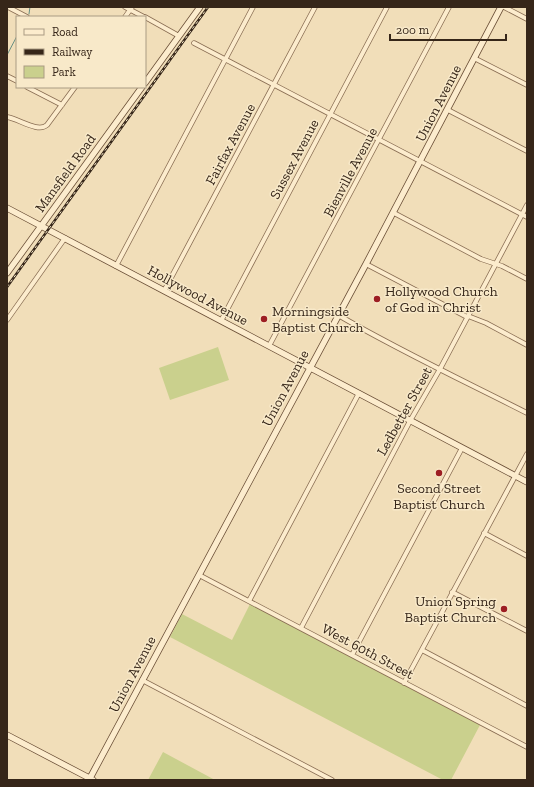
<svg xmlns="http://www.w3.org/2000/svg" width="534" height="787" font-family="'Zilla Slab',serif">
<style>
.green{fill:#cad08d}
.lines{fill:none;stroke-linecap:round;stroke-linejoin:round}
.stream{stroke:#668f83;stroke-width:1}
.street-casing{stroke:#896d53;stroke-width:5.5}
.secondary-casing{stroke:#6a4e36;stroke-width:7}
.street{stroke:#fceccd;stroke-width:4}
.secondary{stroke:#fceccd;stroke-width:5.5}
.rail-casing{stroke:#362619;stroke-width:2.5}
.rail{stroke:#f8e9c9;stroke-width:1;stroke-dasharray:3;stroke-linecap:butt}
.poi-dot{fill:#9d1e23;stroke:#f8e9c9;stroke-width:1.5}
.labels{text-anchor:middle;stroke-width:3;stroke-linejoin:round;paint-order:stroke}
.street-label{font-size:14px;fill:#362619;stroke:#f8e9c9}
.poi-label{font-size:14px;fill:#362619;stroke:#f8e9c9;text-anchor:start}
</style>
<rect width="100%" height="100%" fill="#f1deb9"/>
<path class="green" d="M218 347 229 380 170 400 159 368Z
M250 604 480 725 451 780H443L170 637 182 614 232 640Z
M163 752 215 780H148Z"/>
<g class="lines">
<path class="stream" d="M29 14 30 7
M7 55 17 36"/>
<g class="street-casing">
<path id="street" d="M8 7 27 17
M125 7 144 17
M504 7 527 19
M125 17 132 7
M145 17 179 36
M194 43 527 217
M474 58 527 85
M7 76 17 81
M27 87 62 105
M448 110 527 151
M7 117C19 119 38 133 47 125L75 87
M394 213 481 259 502 266 527 279
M366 264 467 317
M116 266 253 7
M164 291 315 7
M338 315C400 351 464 381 527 413
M468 316 486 323 527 345
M7 320 65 238
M221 321 387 7
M269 346 449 7
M484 533 527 556
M199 575 527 747
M452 592 527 631
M249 601 359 393
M301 628 410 421 440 369 527 205
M422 650 527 706
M352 655 462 448
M142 680 332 780
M404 683 527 454"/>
</g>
<g class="secondary-casing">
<path id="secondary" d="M145 83 200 7
M7 208 527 482
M7 273 142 87
M7 735 93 780
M89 780 366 264 501 7"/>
</g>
<use href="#street" class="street"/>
<use href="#secondary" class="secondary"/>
<g class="rail-casing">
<path id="rail" d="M7 287 208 7"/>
</g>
<use href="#rail" class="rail"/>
</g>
<g class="poi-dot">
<circle cx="377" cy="299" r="4"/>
<circle cx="264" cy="319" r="4"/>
<circle cx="439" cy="473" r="4"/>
<circle cx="504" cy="609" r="4"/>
</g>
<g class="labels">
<g class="street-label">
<text transform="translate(438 103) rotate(-63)" y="5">Union Avenue</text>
<text transform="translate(230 144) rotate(-62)" y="5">Fairfax Avenue</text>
<text transform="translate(294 159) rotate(-62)" y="5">Sussex Avenue</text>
<text transform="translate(350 172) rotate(-62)" y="5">Bienville Avenue</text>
<text transform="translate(65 173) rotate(-54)" y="5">Mansfield Road</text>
<text transform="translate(198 295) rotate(28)" y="5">Hollywood Avenue</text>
<text transform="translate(285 388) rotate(-62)" y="5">Union Avenue</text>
<text transform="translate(404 411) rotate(-61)" y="5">Ledbetter Street</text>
<text transform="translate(368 651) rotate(28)" y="5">West 60th Street</text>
<text transform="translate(132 674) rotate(-62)" y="5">Union Avenue</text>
</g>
<g class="poi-label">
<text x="385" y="296">Hollywood Church<tspan x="385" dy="16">of God in Christ</tspan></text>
<text x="272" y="316">Morningside<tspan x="272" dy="16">Baptist Church</tspan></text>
<text x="439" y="493" text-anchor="middle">Second Street<tspan x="439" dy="16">Baptist Church</tspan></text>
<text x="496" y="606" text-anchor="end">Union Spring<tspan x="496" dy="16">Baptist Church</tspan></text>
</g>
</g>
<rect width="534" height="787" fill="none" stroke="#362619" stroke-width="16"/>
<rect x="16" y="16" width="130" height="72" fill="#f8e9c9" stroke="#aa9b83"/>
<rect x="24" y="29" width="20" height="6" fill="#fceccd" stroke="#aa9b83"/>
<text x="52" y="36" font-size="12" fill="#362619">Road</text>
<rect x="24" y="49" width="20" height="6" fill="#362619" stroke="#aa9b83"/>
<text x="52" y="56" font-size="12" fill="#362619">Railway</text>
<rect x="24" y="66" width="20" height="12" fill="#cad08d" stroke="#aa9b83"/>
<text x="52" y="76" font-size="12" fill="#362619">Park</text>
<path d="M390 34v6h116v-6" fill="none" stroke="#362619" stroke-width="2"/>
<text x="396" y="34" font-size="12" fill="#362619" stroke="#f8e9c9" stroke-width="3" paint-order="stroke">200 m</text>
</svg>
